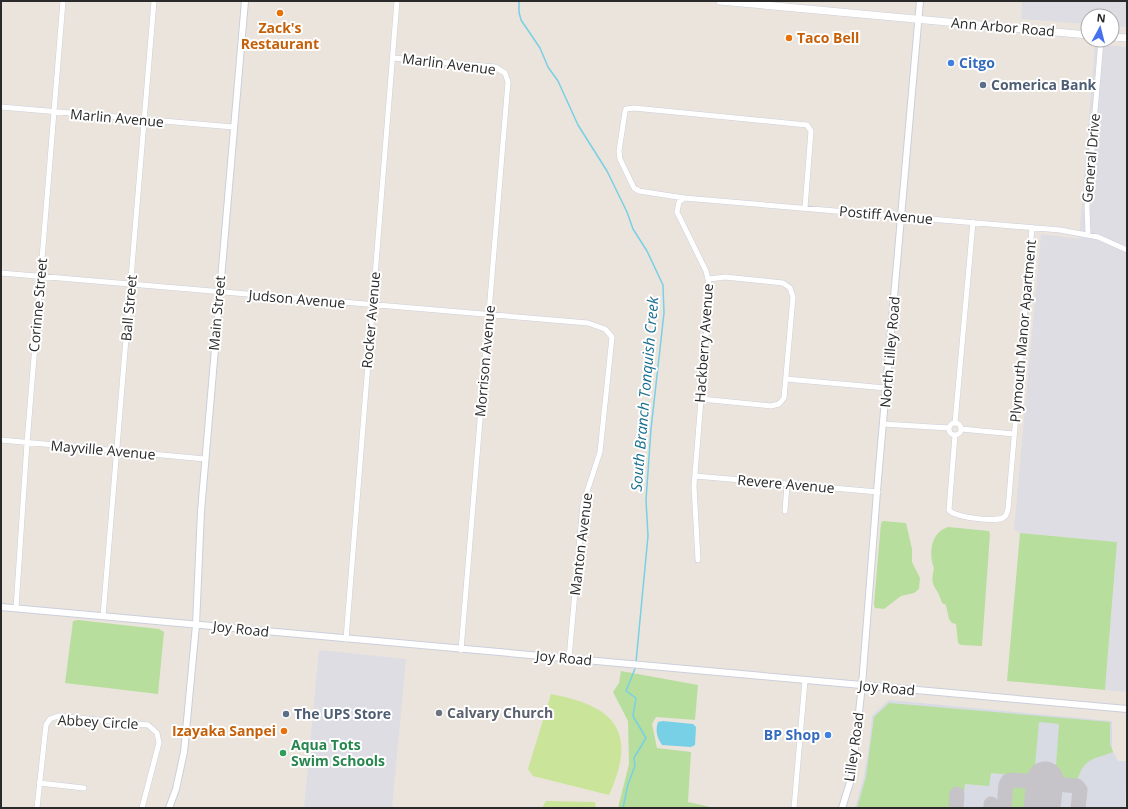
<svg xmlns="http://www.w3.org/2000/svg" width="1128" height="809" font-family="'Open Sans',sans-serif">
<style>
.industrial{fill:#dedde4}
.airport{fill:#d8dbe4}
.green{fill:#b7de9d}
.pitch{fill:#cae499}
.water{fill:#77d0e6}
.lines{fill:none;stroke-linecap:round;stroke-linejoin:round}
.stream{stroke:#77d0e6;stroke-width:1.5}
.taxiway{stroke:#c6c4c8;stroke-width:15}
.runway{stroke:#c6c4c8;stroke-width:37}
.minor-casing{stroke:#cbcfdb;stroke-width:6}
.tertiary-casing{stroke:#cbcfdb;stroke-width:8}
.secondary-casing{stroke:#cbcfdb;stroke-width:8}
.minor{stroke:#fff;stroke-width:5}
.tertiary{stroke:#fff;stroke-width:6}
.secondary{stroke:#fff;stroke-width:7}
.food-dot{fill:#e8710a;stroke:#fff;stroke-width:1.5}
.shop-dot{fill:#3f7fe0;stroke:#fff;stroke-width:1.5}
.service-dot{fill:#5c6f8a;stroke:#fff;stroke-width:1.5}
.worship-dot{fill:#6b7280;stroke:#fff;stroke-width:1.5}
.leisure-dot{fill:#2e9e5b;stroke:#fff;stroke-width:1.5}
.labels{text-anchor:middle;stroke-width:4;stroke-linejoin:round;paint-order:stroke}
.street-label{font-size:14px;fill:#2a2a2a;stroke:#fff}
.food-label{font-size:14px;font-weight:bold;fill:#c56008;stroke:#fff}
.shop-label{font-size:14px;font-weight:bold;fill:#366cbe;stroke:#fff;text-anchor:start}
.service-label{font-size:14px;font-weight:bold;fill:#4e5e75;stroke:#fff;text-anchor:start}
.worship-label{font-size:14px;font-weight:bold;fill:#5b616d;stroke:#fff;text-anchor:start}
.leisure-label{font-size:14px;font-weight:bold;fill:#27864d;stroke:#fff;text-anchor:start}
.water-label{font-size:15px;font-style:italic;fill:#176f91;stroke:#fff}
</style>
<rect width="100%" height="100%" fill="#ebe4dd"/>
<path class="industrial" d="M1022 1H1127V27L1112 26V16H1088V24L1021 19Z
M1095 44 1127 47V692L1105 690 1117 542 1020 533 1014 529 1041 234 1079 239Z
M319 650 406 659 392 808H304Z"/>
<path class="airport" d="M889 700 1112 721V749L1118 761H1127L1125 808H855L864 776 869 746 872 716Z"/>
<path class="green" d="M883 521 906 523 912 549V562L920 578 919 589 914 593 901 596 884 609 875 608 874 604 881 523Z
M948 527 989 531 990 534 982 646 961 645 958 643 956 624 952 623 949 619 946 605 942 603C937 585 929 589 934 568 928 553 931 532 948 527Z
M1020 533 1117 542 1105 690 1007 681Z
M78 620 159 629 164 632 158 694 65 683 73 621Z
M621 671 698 685 695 720 656 717 652 724 657 748 691 752 688 802 715 808H618L629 764 628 721 613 692 619 683Z
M889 703 1110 722V744L1113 752C1092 760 1084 758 1077 781L1055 779 1059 724 1039 722 1034 777 991 773 989 786 965 784 964 792 953 791 952 808H857L866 777 874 717Z
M1022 785 1030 787 1032 789 1031 808H1008L1010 795 1013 786Z"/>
<path class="pitch" d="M551 694C615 706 638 731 609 795L533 776 528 769Z
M546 801 595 802 596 808H542Z"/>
<path class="water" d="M663 721 693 724 696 727 695 745 691 747 662 745C657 738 655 730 658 722Z"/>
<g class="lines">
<path class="stream" d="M519 1V12L521 20 540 48 548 67 558 81 578 125 607 171 627 212 633 229 647 251 663 285 664 313 651 429 646 500 648 536 636 662
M623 808 628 784 635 766 634 758 646 738 633 716 636 698 626 691 636 666"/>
<path class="taxiway" d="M956 808 957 794
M991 808V804
M1004 808 1006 785 1008 781 1013 780 1077 786 1080 790 1078 808"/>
<path class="runway" d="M1042 808 1045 780"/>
<g class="minor-casing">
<path id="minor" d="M393 58 495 67 505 73 508 82 461 650
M1 107 233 127
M684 198 679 202 677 212 706 271 710 288 694 486 698 560
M805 208 811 131 807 125 634 108 626 109 625 112 619 151 620 159 634 188 639 191 684 198 1060 230 1098 237 1127 250
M1088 234 1087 207 1101 40
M1 273 588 323 605 329 612 337 600 452 583 504 569 658
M786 379 886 388
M701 399 771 406 779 404 784 398 793 297 790 288 783 283 725 277 709 279
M949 429a6 6 0 1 1 12 0a6 6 0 1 1-12 0Z
M955 423 973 222
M883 424 949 428
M961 429 1014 434
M955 435 949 510C953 517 997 523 1004 517 1007 515 1007 512 1008 509L1032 227
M1 440 205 459
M695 476 878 492
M785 511 787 484
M16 608 27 443 63 1
M103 616 154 1
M346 639 397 1
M39 783 84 788
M37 808 46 725 50 719 58 716 148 725 157 733 159 743 142 808
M794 808 805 680"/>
</g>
<g class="tertiary-casing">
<path id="tertiary" d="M1 607 1127 709
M169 808 176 789 184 752 196 625 201 511 245 1
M842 808 852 776 862 685 878 479 920 1"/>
</g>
<g class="secondary-casing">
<path id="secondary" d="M720 1 1088 35
M1112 37 1127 38"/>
</g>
<use href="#minor" class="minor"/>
<use href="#tertiary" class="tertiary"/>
<use href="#secondary" class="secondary"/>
</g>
<g class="food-dot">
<circle cx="280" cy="13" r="4"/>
<circle cx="789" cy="38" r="4"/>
<circle cx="284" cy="731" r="4"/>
</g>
<g class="shop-dot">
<circle cx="951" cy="63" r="4"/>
<circle cx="828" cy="735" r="4"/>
</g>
<g class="service-dot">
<circle cx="983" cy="85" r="4"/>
<circle cx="286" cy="714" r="4"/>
</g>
<circle class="worship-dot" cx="439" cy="713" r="4"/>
<circle class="leisure-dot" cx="283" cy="753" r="4"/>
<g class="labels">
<g class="street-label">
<text transform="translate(1003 27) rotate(5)" y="5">Ann Arbor Road</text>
<text transform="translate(449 64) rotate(7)" y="5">Marlin Avenue</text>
<text transform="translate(117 118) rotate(5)" y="5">Marlin Avenue</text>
<text transform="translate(1091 158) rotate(-85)" y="5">General Drive</text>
<text transform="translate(886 215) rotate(5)" y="5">Postiff Avenue</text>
<text transform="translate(297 299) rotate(5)" y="5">Judson Avenue</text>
<text transform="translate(38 305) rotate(-85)" y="5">Corinne Street</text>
<text transform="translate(129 308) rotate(-85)" y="5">Ball Street</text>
<text transform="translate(217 313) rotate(-85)" y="5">Main Street</text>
<text transform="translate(371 320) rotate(-85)" y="5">Rocker Avenue</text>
<text transform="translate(1023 331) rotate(-85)" y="5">Plymouth Manor Apartment</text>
<text transform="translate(704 343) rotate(-86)" y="5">Hackberry Avenue</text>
<text transform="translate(890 352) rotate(-85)" y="5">North Lilley Road</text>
<text transform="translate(485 361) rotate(-85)" y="5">Morrison Avenue</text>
<text transform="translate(103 450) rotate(5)" y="5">Mayville Avenue</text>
<text transform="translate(786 484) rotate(5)" y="5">Revere Avenue</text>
<text transform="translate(581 544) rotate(-83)" y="5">Manton Avenue</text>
<text transform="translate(241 629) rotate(6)" y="5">Joy Road</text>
<text transform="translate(564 658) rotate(5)" y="5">Joy Road</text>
<text transform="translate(887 688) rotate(5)" y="5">Joy Road</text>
<text transform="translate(98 722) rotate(3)" y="5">Abbey Circle</text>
<text transform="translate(854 747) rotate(-82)" y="5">Lilley Road</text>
</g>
<g class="food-label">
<text x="280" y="33">Zack's<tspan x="280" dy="16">Restaurant</tspan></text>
<text x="797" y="43" text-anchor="start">Taco Bell</text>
<text x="276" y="736" text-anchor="end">Izayaka Sanpei</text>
</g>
<g class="shop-label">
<text x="959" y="68">Citgo</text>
<text x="820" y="740" text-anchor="end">BP Shop</text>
</g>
<g class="service-label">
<text x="991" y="90">Comerica Bank</text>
<text x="294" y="719">The UPS Store</text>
</g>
<g class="worship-label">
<text x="447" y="718">Calvary Church</text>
</g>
<g class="leisure-label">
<text x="291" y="750">Aqua Tots<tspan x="291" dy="16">Swim Schools</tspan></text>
</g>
<g class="water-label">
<text transform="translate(645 394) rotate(-85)" y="5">South Branch Tonquish Creek</text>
</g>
</g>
<rect width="1128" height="809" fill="none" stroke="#2a2a2a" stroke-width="4"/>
<g transform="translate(1100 28) rotate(7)"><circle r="19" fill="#ffffff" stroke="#aaaaaa"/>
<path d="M0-3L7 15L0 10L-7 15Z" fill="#4872ed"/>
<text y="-6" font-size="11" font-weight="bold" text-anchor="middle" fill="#2a2a2a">N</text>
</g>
</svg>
